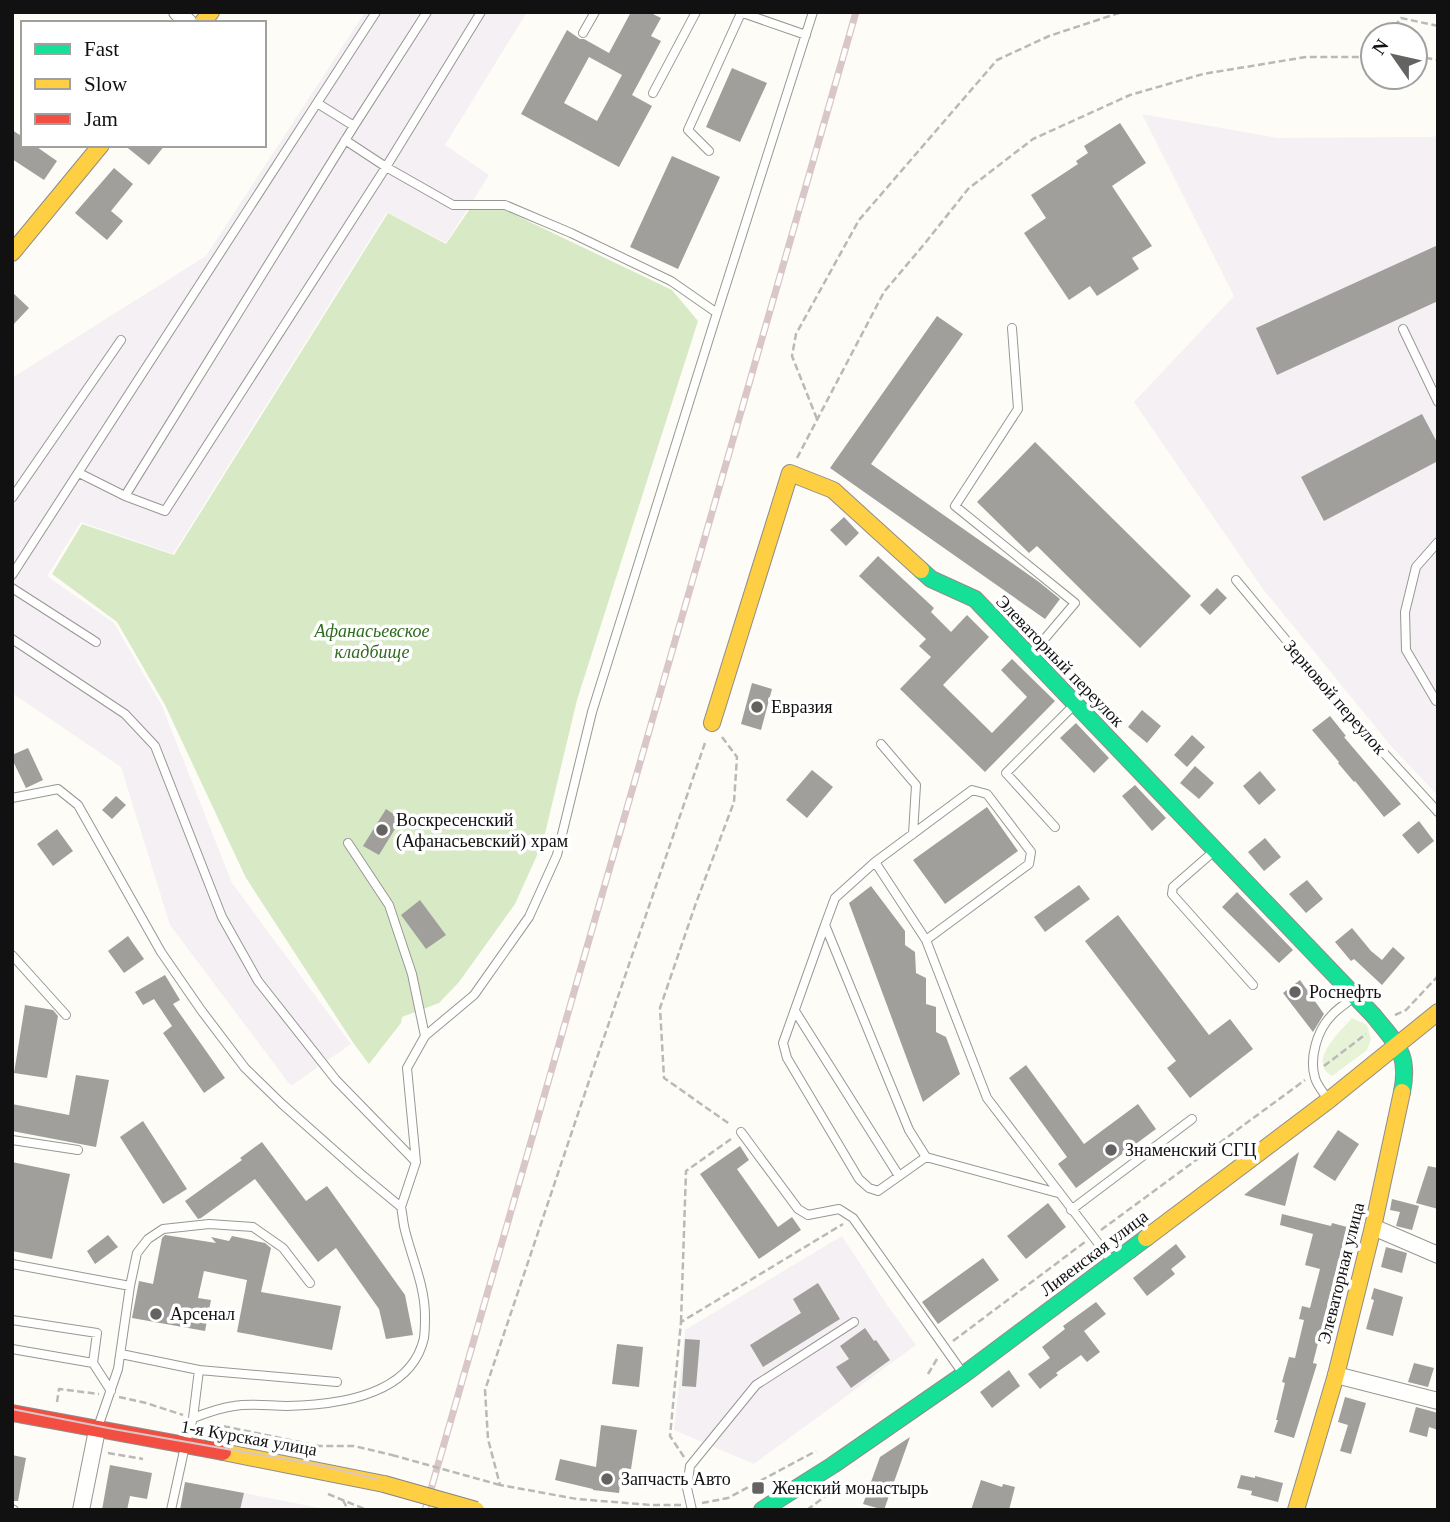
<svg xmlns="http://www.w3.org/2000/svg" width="1450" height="1522" font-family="'Times New Roman',serif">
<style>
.industrial{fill:#f5f0f3}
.green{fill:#e7f3d7}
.forest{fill:#d8eac5}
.building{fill:#a19f9c;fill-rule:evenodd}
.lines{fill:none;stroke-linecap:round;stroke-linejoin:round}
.lane-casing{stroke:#979795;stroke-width:10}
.street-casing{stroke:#979795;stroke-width:18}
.fast-casing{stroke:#8e8d8b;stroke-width:18}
.slow-casing{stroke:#8e8d8b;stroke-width:18}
.jam-casing{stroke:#8e8d8b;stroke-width:18}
.path{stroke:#b9b9b8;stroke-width:2.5;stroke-dasharray:7 3.5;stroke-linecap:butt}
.lane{stroke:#fffffe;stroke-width:8}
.street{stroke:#fffffe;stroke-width:16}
.fast{stroke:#16e098;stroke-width:16}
.slow{stroke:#ffcf43;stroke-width:16}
.jam{stroke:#f24e42;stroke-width:16}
.tram{stroke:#d9c6c7;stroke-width:2}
.rail-casing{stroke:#d9c6c7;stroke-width:7}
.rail{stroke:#fff;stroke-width:4.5;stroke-dasharray:13;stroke-linecap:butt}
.slow-bridge-casing{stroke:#858482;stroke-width:18;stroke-linecap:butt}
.path-bridge{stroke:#b9b9b8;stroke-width:2.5;stroke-dasharray:7 3.5;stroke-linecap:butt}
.slow-bridge{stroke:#ffcf43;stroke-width:16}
.poi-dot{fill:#646362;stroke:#fff;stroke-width:2.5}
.labels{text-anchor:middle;stroke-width:7;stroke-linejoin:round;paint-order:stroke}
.park-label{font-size:18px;font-style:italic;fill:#2f6b1f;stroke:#fff}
.street-label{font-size:18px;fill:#111;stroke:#fff}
.poi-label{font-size:18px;fill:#111;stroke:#fff;text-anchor:start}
</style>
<rect width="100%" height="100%" fill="#fdfcf7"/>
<path class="industrial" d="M365 12H527L445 145 489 175 446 243 387 212 173 554 81 522 47 576 114 623 162 706 232 883 351 1044 291 1086 170 925 121 767 12 693V378L206 256Z
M1142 114 1277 138 1429 137 1438 136V796L1391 746 1263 589 1134 402 1234 296Z
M842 1236 885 1302 916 1345 754 1464 674 1430 685 1330Z
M244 1493 330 1510H240Z"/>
<path class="green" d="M1352 1018 1367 1025 1371 1039 1367 1050 1332 1076C1307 1061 1340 1032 1352 1018Z"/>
<path class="forest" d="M469 210H505L672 290 698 321 577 700 543 842 515 904 459 982 439 1003 402 1017 401 1023 369 1064 354 1044 246 878 165 705 117 622 52 574 82 524 174 555 388 213 446 244Z"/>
<path class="building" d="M631 12H649L661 18 651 36 661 41 632 95 652 106 619 167 521 114 567 30 580 39H584L609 53ZM589 57 622 75 597 121 564 103Z
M732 68 767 83 740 142 706 127Z
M1120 123 1146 163 1112 186 1152 246 1132 258 1139 269 1097 296 1090 286 1069 300 1024 233 1046 218 1031 195 1078 164 1076 161 1088 153 1084 146Z
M12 130 23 137V145H34L57 161 44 180 12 159Z
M124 145H165L149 165Z
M672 156 720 177 678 269 630 247Z
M114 168 133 184 111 211 123 221 107 240 75 213Z
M1438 245V301L1277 375 1256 328Z
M12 292 29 308 12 326Z
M937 316 963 334 871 464 1039 582 1060 599 1045 619 830 468Z
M1422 414 1438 444V461L1324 521 1301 477Z
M1035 442 1191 596 1140 648 1037 546 1029 553 977 502Z
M844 517 859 533 846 546 830 530Z
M878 556 934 608 931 612 951 632 967 615 989 637 943 685 992 733 1027 697 1001 670 1012 659 1055 701 985 772 900 689 931 657 919 646 926 639 859 576Z
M1217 588 1227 598 1210 615 1200 605Z
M752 683 772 689 761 730 741 724Z
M1142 710 1161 726 1147 743 1128 727Z
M1330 716 1346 736 1344 737 1401 804 1384 817 1355 781 1354 782 1338 763 1339 762 1312 730Z
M1076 723 1109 758 1094 773 1060 738Z
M1192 735 1205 747 1187 767 1174 755Z
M28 748 43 780 26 788 12 759V755Z
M1195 766 1214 783 1199 799 1180 783Z
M812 770 833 787 807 818 786 800Z
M1260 771 1276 790 1259 805 1243 786Z
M1135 785 1166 818 1152 831 1122 796Z
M116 796 126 805 112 819 102 810Z
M987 807 1018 851 945 904 913 860Z
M386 809 401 819 379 855 363 846Z
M1419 821 1434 841 1418 854 1402 835Z
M57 829 73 851 53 866 37 844Z
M1265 838 1281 857 1264 871 1248 852Z
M1307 880 1323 899 1306 913 1289 894Z
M1079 885 1090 899 1045 932 1034 917Z
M871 886 905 931V945L915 952 916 973 926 978V1004L936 1007V1032L946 1037 960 1074 923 1102 849 903Z
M1237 892 1293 950 1279 963 1222 907Z
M420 900 446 935 426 949 401 915Z
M1118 915 1209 1035 1230 1019 1253 1049 1190 1098 1167 1068 1176 1061 1085 941Z
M1352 928 1371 951 1382 960 1393 947 1405 958 1382 985 1354 959 1351 961 1335 942Z
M128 936 144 959 124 973 108 951Z
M165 975 180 1000 173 1004 225 1078 204 1093 163 1033 172 1026 154 999 143 1005 135 992Z
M1300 980 1324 1014 1313 1032 1283 993Z
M25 1005 53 1010 58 1016 47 1078 14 1073Z
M1026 1065 1084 1144 1138 1104 1156 1129 1076 1188 1058 1164 1067 1157 1009 1078Z
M76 1075 109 1080 96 1147 12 1131V1104L69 1115Z
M143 1121 187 1189 163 1204 120 1137Z
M1338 1130 1359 1144 1335 1181 1313 1167Z
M262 1142 306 1201 327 1186 405 1295 413 1335 386 1339 379 1309 336 1248 318 1262 255 1179 201 1218 198 1219 185 1201 242 1160 240 1158Z
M740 1146 749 1160 737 1169 778 1227 792 1217 801 1230 759 1259 700 1174Z
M1299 1152 1285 1206 1244 1195Z
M12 1162 70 1174 52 1259 12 1251Z
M1428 1166 1438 1168V1209L1416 1203Z
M1392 1199 1419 1206 1412 1230 1396 1226 1400 1212 1390 1210Z
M1048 1203 1066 1227 1026 1259 1007 1236Z
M1282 1214 1331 1226 1332 1223 1347 1227 1313 1363 1317 1364 1294 1438 1274 1432 1278 1420H1276L1285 1383 1282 1382 1289 1357 1295 1358 1304 1320 1299 1319 1302 1306 1310 1308 1320 1269 1305 1265 1313 1234 1280 1225Z
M108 1235 118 1247 95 1264 87 1251Z
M165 1235 216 1243 211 1237 229 1241 232 1236 265 1243 271 1248 261 1292 341 1306 332 1350 237 1332 247 1280 204 1271 198 1298 211 1300 205 1331 132 1318 139 1281 153 1284 162 1238Z
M1176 1244 1186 1257 1171 1269 1175 1274 1147 1296 1133 1278Z
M1386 1247 1407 1253 1402 1273 1381 1267Z
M983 1258 999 1280 938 1324 922 1302Z
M818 1283 840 1319 763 1367 750 1345 801 1313 793 1299Z
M1374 1288 1403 1297 1393 1336 1366 1329 1374 1300 1371 1299Z
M1096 1302 1106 1314 1084 1331 1100 1352 1087 1362 1081 1355 1056 1373 1058 1375 1040 1389 1028 1374 1050 1358 1042 1347 1065 1329 1063 1326Z
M865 1328 874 1341 876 1340 890 1360 851 1388 836 1367 849 1359 840 1346Z
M685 1339 700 1340 696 1387 682 1386Z
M617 1344 643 1347 639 1387 612 1384Z
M1414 1363 1434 1368 1428 1387 1408 1382Z
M1009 1370 1020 1386 992 1408 980 1392Z
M1345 1397 1366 1403 1351 1454 1340 1451 1348 1425 1338 1422Z
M1416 1407 1438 1413V1430L1429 1427 1427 1437 1409 1432Z
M601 1425 637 1430 631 1469 622 1468 619 1493 593 1490V1489L555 1480 560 1459 596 1467Z
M910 1437 884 1510 863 1504 880 1457Z
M12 1455 26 1458 18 1501H12Z
M110 1465 152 1473 147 1499 130 1496 127 1510H102Z
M1241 1475 1255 1478V1476L1283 1483 1278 1502 1251 1495 1252 1491 1237 1488Z
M981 1480 1002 1487 1003 1484 1015 1487 1009 1510H971Z
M185 1482 244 1493 240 1510H180Z"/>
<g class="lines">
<g class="lane-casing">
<path id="lane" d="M740 12 806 35
M583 33 595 12
M653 93 696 12
M317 103 376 12
M345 140 386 167 453 205H505L571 233 671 281 717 313
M709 151 688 130 741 13
M1012 328 1018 409 955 506 1075 603 1030 656
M1403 329 1438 402
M79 473 125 496 354 126 427 12
M125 496 165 511 386 167 481 12
M12 498 121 340
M1438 542 1416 567 1405 612 1406 650 1436 701H1438
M12 575 317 103 354 126
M1236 580 1341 706 1438 812
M12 588 96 642
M12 639 125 714 155 746 222 917 258 981 336 1080 415 1161
M881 744 916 785 913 834
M12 798 58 789 78 805 161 952 201 1010 245 1068 282 1104 361 1174 401 1207C403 1216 403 1225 406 1234 413 1261 425 1287 425 1316 425 1323 425 1331 424 1338 411 1396 337 1405 287 1406 270 1406 251 1403 234 1406 219 1408 206 1413 193 1418L185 1446 171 1510
M1055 827 1006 773 1075 704
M348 843 389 905 412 974 425 1036
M1213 852 1173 887 1172 894 1253 985
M875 862 835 898 825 925 909 1130 926 1157 1058 1193
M825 925 783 1043 787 1058 859 1179 869 1188 878 1191 926 1157
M926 940 1029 864 1031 852 987 794 972 790 875 862 926 940 987 1098 1111 1260
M12 955 66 1015
M795 1011 899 1176
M1327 1098C1323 1092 1317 1085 1315 1078 1309 1058 1317 1030 1332 1015 1338 1008 1347 1003 1354 997
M741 1132 798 1209 808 1215 839 1209 853 1218 962 1372
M12 1140 78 1150
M401 1207 416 1162 407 1068 425 1036 474 995 529 917 557 855 592 712 717 313 813 12
M1071 1210 1192 1119
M12 1264 130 1286
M12 1320 97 1333 93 1363 111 1391
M12 1349 93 1363
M121 1354 199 1370 193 1418
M199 1370 337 1382
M98 1427 118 1369 130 1286 137 1253 148 1239 163 1229 209 1224 253 1227 283 1248 310 1283
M12 1509 14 1510
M692 1510 687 1488 690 1466 756 1385 854 1322"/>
</g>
<g class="street-casing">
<path id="street" d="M177 12 189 23
M1373 1227 1438 1255
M1336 1375 1438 1401
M81 1510 97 1430"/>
</g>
<g class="fast-casing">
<path id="fast" d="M921 570 931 579 975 599 1374 1016C1396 1044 1410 1053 1402 1092
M762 1510 833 1465 963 1375 1146 1238"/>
</g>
<g class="slow-casing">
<path id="slow" d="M202 23 211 12
M12 253 101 145
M712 723 790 473 833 490 921 570
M1146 1238 1329 1100 1438 1012
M223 1452 384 1484
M1296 1510 1336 1375 1373 1227 1402 1092"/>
</g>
<g class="jam-casing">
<path id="jam" d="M12 1413 223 1452"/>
</g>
<path class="path" d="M1388 35 1401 18 1438 26
M1415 56 1438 60
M817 419 792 356 796 334 859 220 997 60 1049 36 1122 12
M797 458 884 292 926 242 968 189 1033 139 1130 95 1203 74 1306 57H1373
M722 737 737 757 734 802 696 903 660 1008 664 1078 731 1125
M1395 1015 1406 1010 1438 976
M1324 1066 1366 1034
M1101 1230 1305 1080
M681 1322 686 1171 731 1139
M953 1341 1085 1242
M928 1374 937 1359
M119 1397 146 1403 183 1415
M57 1402 59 1389 99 1394
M213 1424 319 1446H354L392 1455
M108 1453 143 1459
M684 1457 670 1436 681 1322 843 1224
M328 1494 367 1510
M343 1500 348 1510
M702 1503 728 1498 816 1451
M681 1505H651L577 1499 500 1485 488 1439 485 1390 588 1084 706 740
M807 1510 832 1491"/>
<use href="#lane" class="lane"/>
<use href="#street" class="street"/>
<use href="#fast" class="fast"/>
<use href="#slow" class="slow"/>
<use href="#jam" class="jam"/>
<path class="tram" d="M12 1409 113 1429 318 1465 385 1481 488 1510"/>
<g class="rail-casing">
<path id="rail" d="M425 1510 856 12"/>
</g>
<use href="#rail" class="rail"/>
<g class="slow-bridge-casing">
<path id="slow-bridge" d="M384 1484 476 1510"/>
</g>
<path class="path-bridge" d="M392 1455 500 1485"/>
<use href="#slow-bridge" class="slow-bridge"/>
</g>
<g class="poi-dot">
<circle cx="757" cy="707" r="7"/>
<circle cx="382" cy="830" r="7"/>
<circle cx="1295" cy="992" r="7"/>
<circle cx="1111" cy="1150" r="7"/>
<circle cx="156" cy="1314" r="7"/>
<circle cx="607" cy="1479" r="7"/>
<rect x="751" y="1481" width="14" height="14" rx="3.5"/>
</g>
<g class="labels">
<g class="park-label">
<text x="372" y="637">Афанасьевское<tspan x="372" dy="21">кладбище</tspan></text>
</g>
<g class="street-label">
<text transform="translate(1060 661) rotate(46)" y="6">Элеваторный переулок</text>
<text transform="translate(1335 697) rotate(49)" y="6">Зерновой переулок</text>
<text transform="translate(1094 1253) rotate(-37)" y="6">Ливенская улица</text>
<text transform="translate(1341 1273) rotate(-76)" y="6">Элеваторная улица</text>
<text transform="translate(249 1438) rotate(10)" y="6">1-я Курская улица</text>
</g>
<g class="poi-label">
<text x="771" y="713">Евразия</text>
<text x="396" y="826">Воскресенский<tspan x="396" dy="21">(Афанасьевский) храм</tspan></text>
<text x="1309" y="998">Роснефть</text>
<text x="1125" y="1156">Знаменский СГЦ</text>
<text x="170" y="1320">Арсенал</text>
<text x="621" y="1485">Запчасть Авто</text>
<text x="772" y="1494">Женский монастырь</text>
</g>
</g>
<rect width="1450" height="1522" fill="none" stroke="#111111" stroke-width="28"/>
<rect x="21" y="21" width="245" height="126" fill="#ffffff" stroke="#a0a0a0" stroke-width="2"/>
<rect x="35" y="44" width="35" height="10" fill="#16e098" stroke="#a0a0a0" stroke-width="2"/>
<text x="84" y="56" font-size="21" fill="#111111">Fast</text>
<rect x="35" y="79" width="35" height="10" fill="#ffcf43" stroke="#a0a0a0" stroke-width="2"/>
<text x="84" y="91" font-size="21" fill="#111111">Slow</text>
<rect x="35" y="114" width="35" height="10" fill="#f24e42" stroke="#a0a0a0" stroke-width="2"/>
<text x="84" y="126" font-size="21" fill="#111111">Jam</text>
<g transform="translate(1394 56) rotate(304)"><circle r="33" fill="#ffffff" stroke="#a0a0a0" stroke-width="2"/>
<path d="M0-5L12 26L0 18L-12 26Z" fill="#646362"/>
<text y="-10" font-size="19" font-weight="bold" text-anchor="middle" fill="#111111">N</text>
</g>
</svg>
